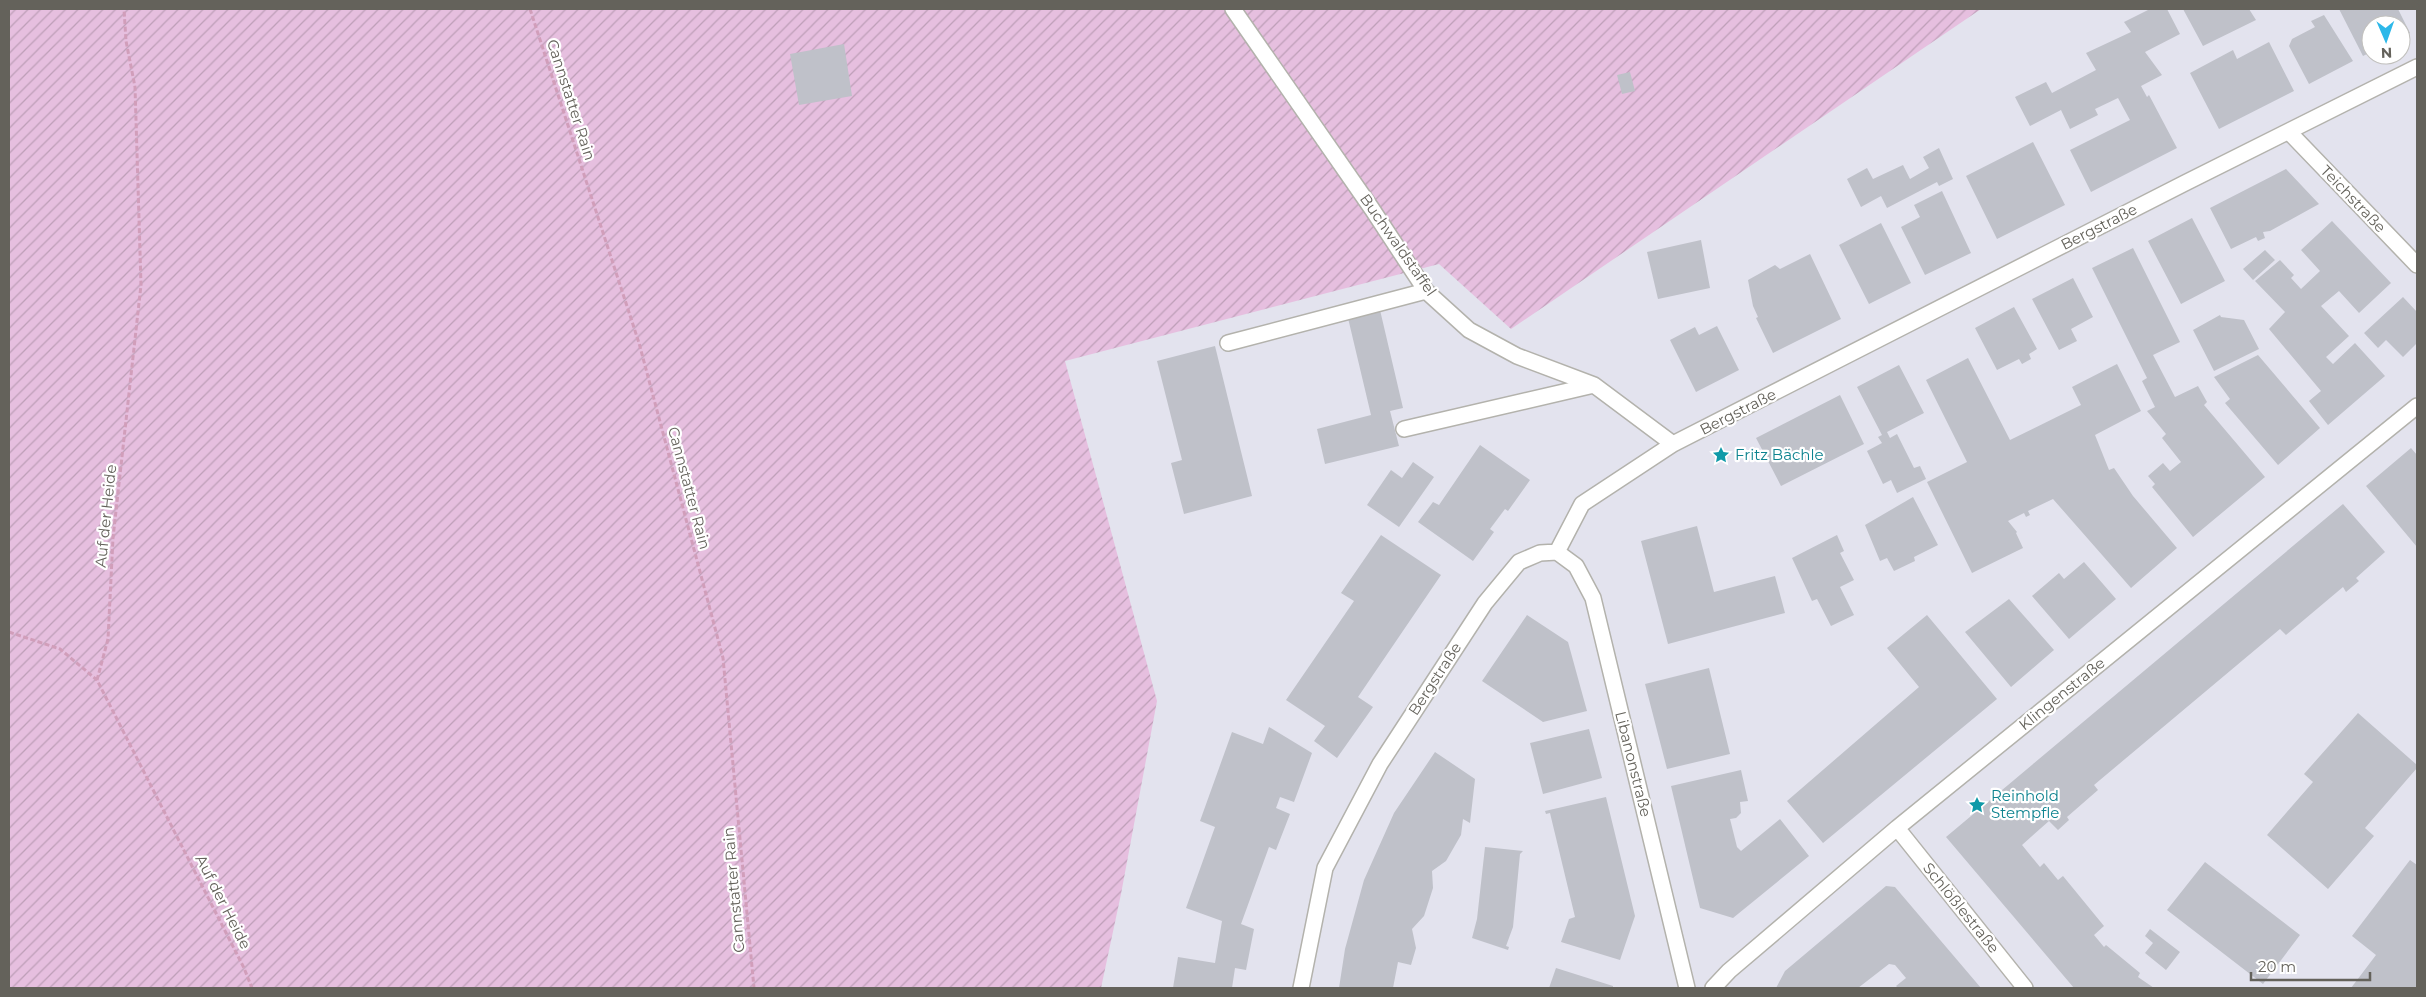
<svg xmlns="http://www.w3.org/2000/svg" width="2426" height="997" font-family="Montserrat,sans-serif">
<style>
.garden{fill:url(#garden-furrows)}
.building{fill:#bfc1c9}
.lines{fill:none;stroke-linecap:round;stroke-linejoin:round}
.minor-casing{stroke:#b3b2ac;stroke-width:18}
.path{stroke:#d19eba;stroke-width:3;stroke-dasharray:5 2.5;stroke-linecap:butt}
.minor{stroke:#fff;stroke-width:15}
.labels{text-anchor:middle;stroke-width:4.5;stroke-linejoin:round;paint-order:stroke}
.street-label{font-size:15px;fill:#64625b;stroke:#fff}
.culture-label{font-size:15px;fill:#0d838f;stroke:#fff;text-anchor:start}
</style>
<defs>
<pattern id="garden-furrows" width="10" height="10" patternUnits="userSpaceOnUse" patternTransform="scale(1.25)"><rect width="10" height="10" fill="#e6bfdf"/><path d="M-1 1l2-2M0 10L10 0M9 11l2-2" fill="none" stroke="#be9fb8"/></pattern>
</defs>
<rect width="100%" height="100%" fill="#e3e3ee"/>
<path class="garden" d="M9 9H1981L1511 329 1439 264 1065 361 1157 701 1121 894 1101 988H9Z"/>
<path class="building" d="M2150 9H2167L2180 34 2145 52 2162 75 2141 86 2147 97 2149 95 2177 148 2091 192 2070 150 2130 120 2118 98 2095 109 2098 115 2070 129 2061 110 2030 126 2015 97 2046 82 2052 93 2096 70 2086 53 2131 32 2124 22Z
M2183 9H2249L2256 20 2203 46Z
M2339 9H2398L2410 33 2401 37V25H2371V52L2363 56Z
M2324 15 2353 61 2309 84 2289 46 2292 39 2315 27 2311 21Z
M2269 42 2294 91 2219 129 2190 73 2233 50 2237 59Z
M844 44 852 96 799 105 790 54Z
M1630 72 1635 91 1622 94 1617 75Z
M2033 142 2065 205 1997 239 1966 176Z
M1939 148 1953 179 1939 186 1937 182 1887 208 1881 196 1861 207 1847 179 1867 168 1873 179 1903 165 1910 179 1929 168 1923 157Z
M2286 169 2319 204 2270 231 2263 232 2265 238 2258 241 2256 237 2231 249 2210 208Z
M1942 191 1971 253 1925 275 1901 227 1920 217 1914 205Z
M2192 218 2225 281 2181 304 2148 241Z
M2332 221 2391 283 2359 313 2339 291 2321 306 2349 336 2326 357 2333 364 2355 343 2385 376 2328 425 2309 401 2321 391 2269 329 2285 312 2255 281 2280 260 2294 275 2291 278 2301 289 2320 271 2301 250Z
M1881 223 1911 283 1869 304 1839 245Z
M1701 240 1710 288 1658 299 1647 252Z
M2133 248 2180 342 2153 355 2175 397 2198 386 2207 402 2204 405 2265 477 2193 537 2152 487 2155 484 2148 476 2163 463 2170 471 2181 462 2162 438 2166 434 2147 411 2155 407 2142 381 2147 378 2092 268Z
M2265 250 2275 260 2253 280 2243 269Z
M1810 254 1841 319 1773 353 1756 318 1758 317 1753 306 1748 280 1775 265 1780 269Z
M2073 278 2093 317 2071 329 2077 341 2059 350 2032 299Z
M2403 297 2417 312V343L2403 357 2386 340 2378 348 2364 333Z
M2014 307 2037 349 2029 354 2031 359 2022 364 2019 359 1997 370 1975 328Z
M1380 310 1403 408 1390 411 1399 446 1325 464 1317 429 1371 415 1348 318Z
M2220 315 2221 317 2244 320 2259 349 2214 371 2193 330Z
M1717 326 1739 370 1696 392 1670 340 1695 327 1699 335Z
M1215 346 1252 496 1184 514 1171 463 1182 460 1157 361Z
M2258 355 2320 428 2278 465 2225 403 2230 399 2214 377Z
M1968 358 2010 440 2081 405 2072 387 2117 364 2141 411 2095 435 2109 470 2114 468 2133 496 2177 548 2131 588 2053 499 2028 511 2030 515 2026 517 2024 513 2008 521 2017 532 2016 533 2023 548 1972 573 1927 482 1967 462 1926 380Z
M1899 365 1924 413 1887 432 1890 438 1897 434 1914 468 1920 466 1926 479 1897 493 1891 480 1883 484 1867 451 1882 443 1878 437 1882 435 1857 387Z
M1840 395 1864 444 1781 486 1756 438Z
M1480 445 1530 480 1508 511 1505 509 1490 529 1494 532 1473 561 1418 522 1433 502 1439 505Z
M2411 448 2417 455V547L2366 486Z
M1413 462 1434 477 1399 527 1367 505 1391 470 1402 478Z
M1913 497 1938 545 1914 557 1915 561 1894 571 1887 558 1880 561 1865 525Z
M2343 504 2385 552 2356 578 2359 581 2346 592 2343 587 2286 635 2280 629 2094 785 2098 790 2067 817 2069 820 2058 830 2049 821 2022 845 2040 867 2044 863 2058 880 2063 876 2104 926 2094 935 2104 947 2106 945 2140 973 2138 977 2154 988H2074L1946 837Z
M1697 526 1714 592 1775 576 1785 613 1668 644 1641 541Z
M1381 535 1441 575 1358 697 1373 707 1337 758 1314 741 1325 726 1286 700 1354 601 1341 593Z
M1837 535 1844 551 1840 553 1854 580 1840 587 1854 615 1831 626 1817 599 1812 601 1792 558Z
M2084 562 2116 599 2069 639 2032 596 2059 573 2064 579Z
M2009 599 2054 650 2011 687 1965 632Z
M1527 615 1568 642 1587 711 1543 722 1482 681Z
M1927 615 1997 699 1823 843 1787 801 1919 687 1887 648Z
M1709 668 1730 754 1667 769 1645 684Z
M2358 713 2417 765V768L2365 828 2374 836 2328 889 2267 835 2313 782 2304 774Z
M1269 727 1312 753 1294 802 1280 797 1276 808 1290 814 1276 850 1269 847 1241 924 1254 929 1246 970 1235 968 1232 988H1173L1178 957 1215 963 1222 921 1186 908 1215 827 1200 821 1232 732 1263 744Z
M1589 729 1602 778 1543 794 1530 743Z
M1435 752 1475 779 1470 823 1463 819 1461 835 1446 861 1432 871 1433 888 1424 916 1412 929 1416 948 1411 965 1398 962 1393 988H1339L1345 949 1364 880 1394 813Z
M1741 770 1748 801 1740 802 1741 813 1736 818 1730 819 1737 847 1741 851 1780 819 1809 856 1733 918 1700 908 1671 786Z
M1606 797 1635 916 1620 960 1561 942 1569 919 1575 917 1550 813 1546 814 1545 811Z
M1485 847 1523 851 1520 854 1513 927 1506 946 1509 947 1508 950 1472 938 1477 919Z
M2410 860 2417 865V988H2351L2376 955 2352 936Z
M2205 862 2300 935 2263 984 2167 910Z
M1886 886 1895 887 1981 988H1898L1896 986 1906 978 1895 965 1889 964 1858 988H1776L1785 971Z
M2150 929 2180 952 2166 970 2145 953 2153 943 2145 936Z
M1556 968 1613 986V988H1549Z"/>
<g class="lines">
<g class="minor-casing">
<path id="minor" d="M1233 9 1372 209 1426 291 1469 330 1517 356 1594 385 1673 444
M2289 132 2417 265
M1228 343 1426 291
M1404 429 1594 385
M1557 552 1582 504 1673 444 2185 183 2417 67
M1557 552 1576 566 1593 598 1687 988
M1897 828 2025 988
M1301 988 1325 868 1380 764 1485 603 1519 562 1540 553 1557 552
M1713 988 1729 971 1897 828 2417 406"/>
</g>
<path class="path" d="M530 9 639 343 723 658 754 988
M9 632 60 649 97 680 244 968 252 988
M97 680 108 639 113 538 141 285 135 87 126 41 124 9"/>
<use href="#minor" class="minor"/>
</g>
<defs>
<g id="sight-bare" transform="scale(1.35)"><path d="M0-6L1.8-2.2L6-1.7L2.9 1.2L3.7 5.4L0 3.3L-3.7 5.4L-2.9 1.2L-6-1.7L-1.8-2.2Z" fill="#0f9aa8" stroke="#fff" stroke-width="2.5" paint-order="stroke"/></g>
</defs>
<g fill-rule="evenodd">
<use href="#sight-bare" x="1721" y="455"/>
<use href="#sight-bare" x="1977" y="805"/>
</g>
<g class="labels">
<g class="street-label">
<text transform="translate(571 100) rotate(72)" y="5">Cannstatter Rain</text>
<text transform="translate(2353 199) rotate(46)" y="5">Teichstraße</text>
<text transform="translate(2099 227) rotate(-27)" y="5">Bergstraße</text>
<text transform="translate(1398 245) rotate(55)" y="5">Buchwaldstaffel</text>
<text transform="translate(1738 412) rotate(-27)" y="5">Bergstraße</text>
<text transform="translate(689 488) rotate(75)" y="5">Cannstatter Rain</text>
<text transform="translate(106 516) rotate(-84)" y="5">Auf der Heide</text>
<text transform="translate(1435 679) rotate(-57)" y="5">Bergstraße</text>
<text transform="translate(2062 694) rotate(-39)" y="5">Klingenstraße</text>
<text transform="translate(1633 764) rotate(76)" y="5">Libanonstraße</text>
<text transform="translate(734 890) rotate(-95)" y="5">Cannstatter Rain</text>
<text transform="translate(223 902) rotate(63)" y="5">Auf der Heide</text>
<text transform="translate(1961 908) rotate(51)" y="5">Schlößlestraße</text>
</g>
<g class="culture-label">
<text x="1735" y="460">Fritz Bächle</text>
<text x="1991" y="801">Reinhold<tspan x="1991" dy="17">Stempfle</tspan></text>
</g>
</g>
<rect width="2426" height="997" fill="none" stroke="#64625b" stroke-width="20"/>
<g transform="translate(2386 40) rotate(178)"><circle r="24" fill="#ffffff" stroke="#c1c0bd"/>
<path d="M0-4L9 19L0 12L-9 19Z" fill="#2db8e9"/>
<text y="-8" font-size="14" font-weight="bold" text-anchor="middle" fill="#64625b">N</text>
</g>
<path d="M2251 972v8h119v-8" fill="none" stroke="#64625b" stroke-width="2.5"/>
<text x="2258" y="972" font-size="15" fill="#64625b" stroke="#ffffff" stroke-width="4" paint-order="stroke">20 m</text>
</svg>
